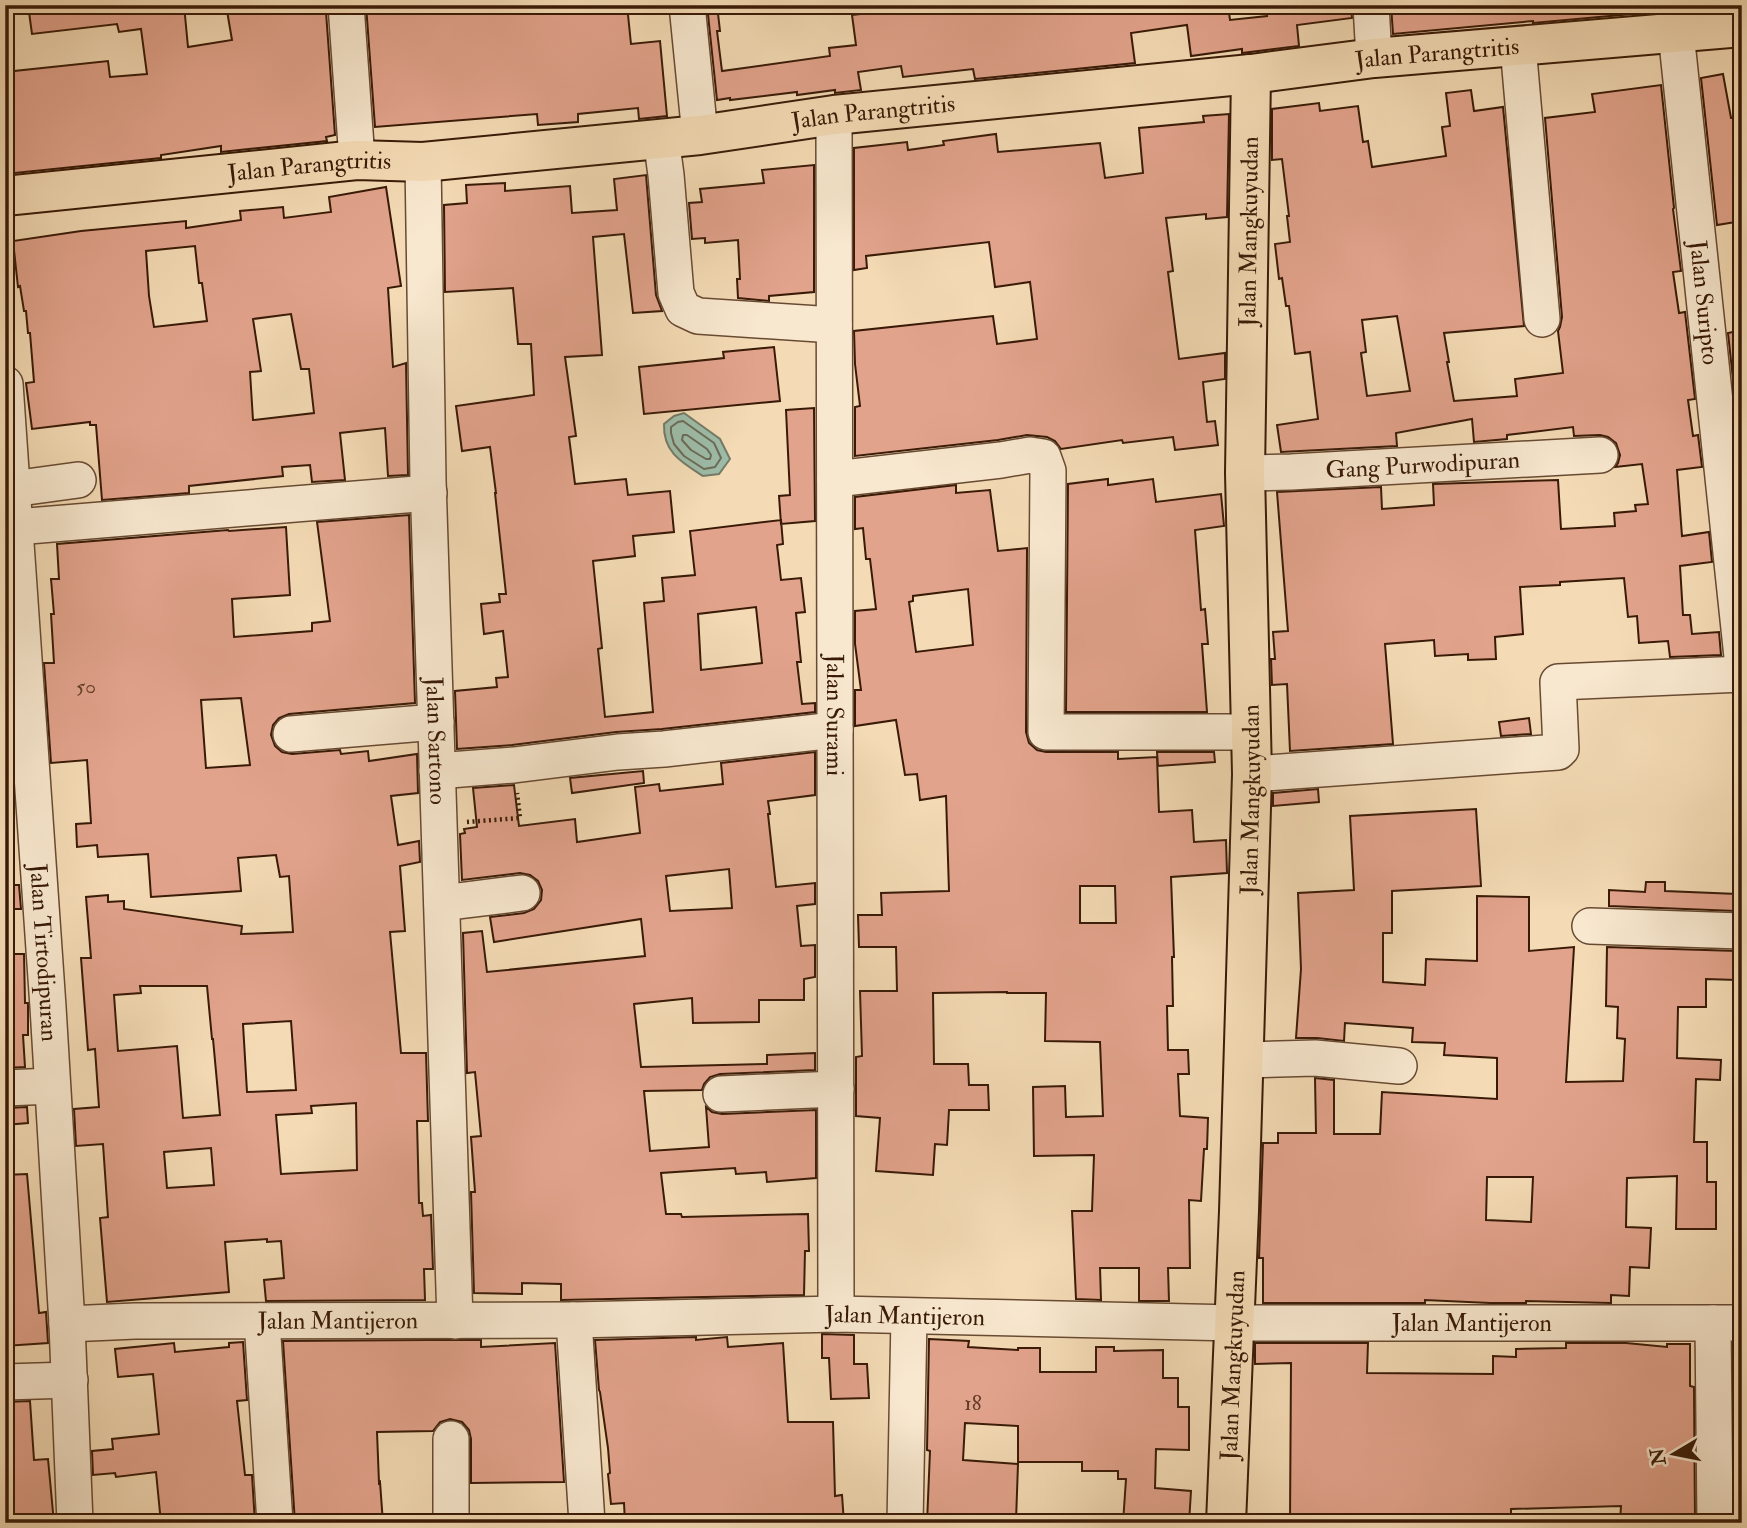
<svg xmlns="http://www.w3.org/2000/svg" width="1747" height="1528" font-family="'IM FELL Double Pica',serif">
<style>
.water{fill:#9dbca8;stroke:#757b68;stroke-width:2}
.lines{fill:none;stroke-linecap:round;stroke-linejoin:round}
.shore{stroke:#6b6b58;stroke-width:2}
.building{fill:#e2a38c;stroke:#391a07;stroke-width:2;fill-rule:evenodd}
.minor-casing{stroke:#684a32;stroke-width:38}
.major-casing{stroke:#391a07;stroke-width:42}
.path{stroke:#391a07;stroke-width:4.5;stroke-dasharray:2 3.5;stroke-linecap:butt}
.minor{stroke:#f8e8cf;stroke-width:35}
.major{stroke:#f4dbb5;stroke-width:38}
.labels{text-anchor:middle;stroke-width:7;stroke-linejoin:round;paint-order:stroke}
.number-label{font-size:21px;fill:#633c28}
.street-label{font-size:24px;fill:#391a07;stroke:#f8e8cf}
</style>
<rect width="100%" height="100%" fill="#f4dbb5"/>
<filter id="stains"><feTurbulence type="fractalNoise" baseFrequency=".00286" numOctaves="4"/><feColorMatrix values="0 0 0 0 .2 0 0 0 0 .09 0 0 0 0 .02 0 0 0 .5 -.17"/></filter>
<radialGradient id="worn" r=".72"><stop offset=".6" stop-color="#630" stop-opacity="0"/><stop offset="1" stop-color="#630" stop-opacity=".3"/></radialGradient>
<path class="water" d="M684 413 720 439 730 459 719 474 703 476C681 462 663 452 664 424L674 416Z"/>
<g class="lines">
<path class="shore" d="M683 421 714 443 721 458 715 467 704 469 684 456 674 444 671 433V427L678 422Z
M683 435H687L707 449 711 455 710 459H706L691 450 682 440Z"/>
</g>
<path class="building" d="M28 5H184L188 47 232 40 226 5H317L318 13 326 12 335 135 326 137 327 141 221 152V146L161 155V158L5 174V72L108 61 110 77 147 74 141 29 119 32 117 24 32 34Z
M366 5H627L631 44 660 41 667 116 639 119 638 108 578 114V122L538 125 537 114 375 127Z
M707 5H717L720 31H717L722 71 830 56 829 48 856 45 852 15 877 12V5H1228L1230 20 1267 16 1265 5H1351L1352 18 1297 25 1299 46 1242 53V49L1191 56 1187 25 1131 33 1135 63 975 79 973 69 903 77 901 66 858 72 861 90 835 93V90L797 95V92L730 100V98L717 100Z
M1391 5H1643V13L1533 23V21L1393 34Z
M1723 74 1731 118 1742 117V221L1717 225 1701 78Z
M1661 85 1674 208 1673 209 1681 271 1673 272 1679 313 1685 312 1695 399 1688 400 1693 436 1698 435 1702 467 1677 470 1682 536 1709 532 1712 562 1680 566 1683 615H1690L1692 634 1719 632 1721 655 1670 657 1668 641 1639 643 1637 616 1628 617 1624 578 1560 582V585L1520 587 1523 634 1495 637 1496 659 1468 660V654L1435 656 1434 640 1385 644 1393 744 1290 751 1287 684 1272 685 1271 659H1275L1273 632 1288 631 1277 492 1381 487 1382 509 1434 505 1433 484 1558 480 1561 529 1615 526 1614 513 1636 511 1635 505 1648 504 1642 464 1615 467 1618 463 1620 455 1616 443 1608 437 1600 435 1574 436 1573 427 1507 435V439L1474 442 1472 419 1396 433 1397 446 1281 452 1277 425 1318 419 1310 352 1295 354 1289 306H1286L1282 278 1279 279 1275 244 1290 242 1287 216H1289L1282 159 1272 160V109L1319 103 1320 111 1358 106 1363 142 1368 141 1372 167 1446 156 1442 127 1450 126 1446 93 1471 90 1474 111 1503 107 1524 326 1444 333 1449 362H1447L1454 401 1517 396 1515 379 1563 373 1558 331 1560 327 1562 317 1545 118 1595 112 1592 94ZM1397 316 1410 391 1367 396 1361 353 1366 352 1362 320Z
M1229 114 1227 217 1206 219V214L1166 218 1173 271 1168 272 1179 359 1225 353V379L1203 382 1207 422 1215 421 1218 445 1175 450 1173 437 1123 443 1122 440 1061 449 1055 441 1047 437 1027 435 998 440 855 456V407L860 406 855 364 854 331 993 316 997 344 1037 339 1030 282 995 287 989 242 866 256 867 268 854 270V148L907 142 908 150 944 145 943 141 996 134 998 152 1100 143 1105 178 1143 173 1139 128 1204 122 1203 116Z
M814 165V292L769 296V301L738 298 737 279H740L738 240 705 243V238L692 239 689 203 702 202 700 189 764 183 762 170Z
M646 175 656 295 662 311 633 313 624 234 593 237 602 355 565 357 576 436 569 437 575 484 626 479 628 495 670 491 674 532 633 536 635 556 593 561 602 648 598 649 605 717 653 712 644 603 664 601 662 578 695 575 690 531 781 520 783 544 777 545 781 580 801 578 805 612 796 613 801 662H797L802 704 815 703V712L662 729 616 732 512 745 457 749 455 691 497 687 496 678 508 677 503 631 484 634 481 604 500 602 499 594H506L495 493H496L490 447 462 451 456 406 534 395 531 344H518L513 288 445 292 444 205 467 203 466 185 505 183V191L570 186 572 213 617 210 614 179ZM756 607 762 663 701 670 698 614Z
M386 187 401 286 388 288 393 367 406 363 408 475 388 476 385 428 340 433 345 480 312 482 310 465 282 467 283 476 189 486V493L102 500 96 425H90V422L32 429 26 383 34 382 30 333H28L26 311H24L20 286 18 287 13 241 81 231 186 221V228L241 220 240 211 283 207 284 218 331 212 329 197ZM195 246 199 283H202L207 321 154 327 149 296 146 251ZM291 314 301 369H309L314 413 253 420 250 372 261 371 253 319Z
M1742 330V462L1728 333Z
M774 347 780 401 644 414 639 367 724 358 723 352Z
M814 408 815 521 781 524 779 496 790 495 786 410Z
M1108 479V485L1153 479 1156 502 1221 494 1224 526 1195 530 1201 610 1205 609 1208 644H1202L1207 712H1066L1068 484Z
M956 485V493L990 490 998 551 1027 548 1026 732 1029 743 1037 750 1046 752H1118V759L1157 757 1159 812 1192 810 1194 842 1226 840 1227 873 1171 877 1174 957H1172L1173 1006H1167L1168 1050H1188L1189 1074H1178L1180 1116 1208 1118 1207 1149H1204L1201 1201 1189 1200 1190 1268H1168L1169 1301H1139V1268H1100L1101 1300 1076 1299 1072 1211H1092L1094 1155 1034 1156 1033 1087 1065 1086 1066 1117 1103 1116 1100 1042 1045 1041 1046 993H1007V992L933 993 934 1064H968L969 1085H988L989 1110H949L947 1145 935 1144 933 1175 876 1171 880 1118 856 1116V1057L862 1056 860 991H897L896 947H859L858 915H882L881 893 949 891 946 796 920 800 917 774 905 775 896 720 855 726V690H861L855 644V611L876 609 870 559H866L863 528 855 529V497ZM968 589 973 645 916 652 909 602 913 601V596ZM1080 886H1115L1116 923H1080Z
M409 515 415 703 289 714 279 718 273 725 271 735 275 746 282 752 292 754 340 750 341 754 368 751 369 761 417 754 418 793 391 796 398 845 419 841 420 862 400 866 405 931 390 932 401 1053H426L428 1121H417L419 1203H422L423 1216 431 1215 433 1269H424L425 1300 266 1301 264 1280 284 1278 281 1241 267 1242V1239L225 1242 229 1292 107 1302 100 1218 108 1217 103 1144 76 1146 74 1109 99 1107 95 1049 88 1050 81 958H91L86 897 108 895V902L124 901V909L242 926 241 934 293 932 289 876 280 877 276 855 238 858 241 891 151 897 148 854 98 857 97 845 77 847 76 824 91 823 87 760 51 763 44 663H54L51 614H54L51 579H59L57 544 228 530 229 531 286 527 290 595 232 599 234 637 312 631V623L330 621 317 522ZM241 698 250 765 206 768 201 700ZM140 986H207L212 1039H213L220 1115 183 1118 177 1046 118 1051 114 995 141 993ZM291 1021 296 1090 247 1092 243 1024ZM356 1103 357 1170 281 1174 276 1115 312 1113 311 1106ZM211 1148 214 1185 167 1188 164 1152Z
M1529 718 1531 734 1501 736 1499 722Z
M815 752V795L768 801 770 814H768L776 887 815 883V904L797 906 801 946 815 945V977L804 979V1000H759V1022L693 1023 692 998 634 1004 641 1067 767 1064V1055L815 1053V1070L720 1074 710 1077 704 1084 702 1090 644 1091 650 1151 709 1147 706 1107 712 1112 722 1114 816 1110V1178L767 1182 766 1172 736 1174 735 1168 661 1173 666 1214H681L682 1217 808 1214 809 1251H805L804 1295 561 1300V1284L522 1283V1294L474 1293 471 1192H475L471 1137 481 1136 475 1072 467 1073 463 933 482 931 487 972 645 956 641 919 494 942 490 917 524 913 534 909 541 900 542 890 538 881 530 875 520 873 462 880 460 834 465 833 464 829 477 827 473 788 514 785 519 826 575 819 577 842 640 833 635 787 659 784 660 791 723 784 721 763ZM729 869 732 908 670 911 666 876Z
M1157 752H1214L1215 762 1158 766Z
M643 771 644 783 572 793 570 778Z
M1318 789 1319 802 1273 806V793Z
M1476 809 1481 886 1392 891V933H1383V982L1425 985 1426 959 1477 961V896L1529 897V951L1574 947 1566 1082 1623 1081 1625 1039 1617 1038 1618 1007 1606 1006 1607 947 1738 951 1737 980 1706 979V1007H1678L1677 1058 1721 1060 1720 1080 1696 1079 1694 1142H1707V1182H1716V1229H1676L1677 1176 1627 1178 1626 1227 1651 1228 1649 1268 1630 1267 1629 1296 1611 1295V1303L1526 1301V1303H1490L1425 1300V1303H1263V1258H1259L1263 1143H1278V1133H1316L1315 1078 1334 1080V1134H1380L1382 1092 1497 1099V1058L1444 1055 1445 1043 1412 1042 1413 1028 1345 1023 1344 1041 1317 1038H1296L1301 969 1298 893 1354 890 1350 816ZM1487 1177H1533L1531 1222 1486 1220Z
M1646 882H1665V891L1737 894 1736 911 1609 906V890L1645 892Z
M5 885H19L21 909H5Z
M5 954H24L25 1003H28V1035H23L25 1067 5 1068Z
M27 1107 28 1123 5 1125V1108Z
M27 1174 39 1313 46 1312 48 1343 5 1346V1175Z
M822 1334 854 1335V1364H867L869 1398 831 1399 829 1358H822Z
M696 1337V1340L727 1337 728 1347 783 1343 788 1422H833L835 1496 842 1495 844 1523H625L624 1503 611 1504 608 1474 610 1473 608 1448 600 1392 599 1390 595 1340Z
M929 1339 969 1341 968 1347 1018 1350V1348H1040V1372H1096V1347H1114V1351L1163 1350V1378H1178V1407H1189V1450L1156 1449 1155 1488 1191 1491 1189 1523H1123L1126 1479H1118V1471H1082V1462H1018V1426L965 1423 963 1460 1018 1464 1016 1521 927 1523 930 1451 927 1450Z
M427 1340H481V1347L555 1343 564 1482 471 1483V1439L469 1430 462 1422 450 1419 440 1422 433 1431 377 1432 379 1483 380 1482 383 1523H295L283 1341Z
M243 1342 247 1400 237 1401 245 1475H252L255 1523H161L156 1472 116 1477 115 1473 93 1475 92 1451 113 1449 112 1439 159 1434 153 1374 118 1377 115 1349 174 1343 175 1352 229 1347V1343Z
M1255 1343H1368L1367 1373 1493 1374V1356L1516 1357V1349L1566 1348V1343H1626L1667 1347V1344H1690V1386L1694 1387 1695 1523H1620L1621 1506 1511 1509V1523H1290L1291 1363 1255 1364Z
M1734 1388 1742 1389V1473H1735Z
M30 1401 34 1460 48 1459 54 1523H5V1402Z"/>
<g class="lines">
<g class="minor-casing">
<g id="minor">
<path d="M346 5 357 160"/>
<path d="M687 5 700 135"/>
<path d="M1371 5 1374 58"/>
<path id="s1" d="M1676 33 1742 657"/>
<path d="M1518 46 1542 319"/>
<path id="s2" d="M834 115 836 1314"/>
<path d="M661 138 666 175 676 293 683 309 698 316 834 325"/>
<path id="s3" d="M423 162 428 480 455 1321"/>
<path id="s4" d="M5 384 48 1007 67 1324 75 1523"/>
<path id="s5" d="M1245 473 1291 472 1600 455"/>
<path d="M835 479 1001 460 1030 455 1043 457 1048 471 1046 732H1251"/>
<path d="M12 489 78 480"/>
<path d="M16 527 429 493"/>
<path d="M291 734 436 722"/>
<path d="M437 771 514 765 618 752 664 749 835 730"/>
<path d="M1252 774 1558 752 1561 749 1558 682 1742 674"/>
<path d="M442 903 522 893"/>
<path d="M1590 926 1742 931"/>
<path d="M1244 1060 1315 1058 1399 1066"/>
<path d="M5 1088 52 1086"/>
<path d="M721 1094 836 1089"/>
<path d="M573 1320 575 1336 587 1523"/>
<path d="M262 1321 275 1523"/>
<path d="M1713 1323 1715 1523"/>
<path id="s6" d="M67 1324 135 1321 573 1320 836 1314 1235 1323H1742"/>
<path d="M5 1382 70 1380"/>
<path d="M451 1439V1523"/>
<path d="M905 1523 909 1317"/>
</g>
</g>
<g class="major-casing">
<g id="major">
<path id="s7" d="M5 196 357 160 423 162 700 135 834 115 1251 74 1374 58 1742 27"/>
<path id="s8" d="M1226 1523 1239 1211 1252 774 1245 473 1251 74"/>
</g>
</g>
<path class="path" d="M467 822 520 818 517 793"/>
<use href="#minor" class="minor"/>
<use href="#major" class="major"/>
</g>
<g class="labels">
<g class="number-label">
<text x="86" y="693">50</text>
<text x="973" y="1410">18</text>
</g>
<g class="street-label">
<text dy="8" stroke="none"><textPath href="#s7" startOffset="1440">Jalan Parangtritis</textPath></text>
<text dy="8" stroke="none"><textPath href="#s7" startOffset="873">Jalan Parangtritis</textPath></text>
<text dy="8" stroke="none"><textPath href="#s7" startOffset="306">Jalan Parangtritis</textPath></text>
<text dy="8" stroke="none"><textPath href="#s8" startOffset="1292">Jalan Mangkuyudan</textPath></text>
<text dy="8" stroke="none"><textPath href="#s1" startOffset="271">Jalan Suripto</textPath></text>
<text dy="8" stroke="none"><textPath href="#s5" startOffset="178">Gang Purwodipuran</textPath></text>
<text dy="8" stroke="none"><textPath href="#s2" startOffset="600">Jalan Surami</textPath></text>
<text dy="8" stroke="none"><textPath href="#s3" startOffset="579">Jalan Sartono</textPath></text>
<text dy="8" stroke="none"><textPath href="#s8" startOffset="724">Jalan Mangkuyudan</textPath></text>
<text dy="8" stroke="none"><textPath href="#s4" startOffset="570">Jalan Tirtodipuran</textPath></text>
<text dy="8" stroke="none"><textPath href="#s6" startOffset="838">Jalan Mantijeron</textPath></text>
<text dy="8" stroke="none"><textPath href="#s6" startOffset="271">Jalan Mantijeron</textPath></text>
<text dy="8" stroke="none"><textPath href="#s6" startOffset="1405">Jalan Mantijeron</textPath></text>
<text dy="8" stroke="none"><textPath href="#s8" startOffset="158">Jalan Mangkuyudan</textPath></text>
</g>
</g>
<rect width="1747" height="1528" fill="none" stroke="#f4dbb5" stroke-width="28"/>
<rect x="7" y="7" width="1733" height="1514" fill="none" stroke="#391a07" stroke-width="3.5"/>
<rect x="14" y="14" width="1719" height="1500" fill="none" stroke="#391a07" stroke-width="2"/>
<g transform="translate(1674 1454) rotate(260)" stroke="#f8e8cf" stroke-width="5" paint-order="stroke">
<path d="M0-5L12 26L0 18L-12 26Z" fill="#391a07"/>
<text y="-10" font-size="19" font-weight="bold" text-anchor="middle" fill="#391a07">N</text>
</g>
<rect width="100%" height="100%" filter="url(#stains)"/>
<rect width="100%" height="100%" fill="url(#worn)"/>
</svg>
